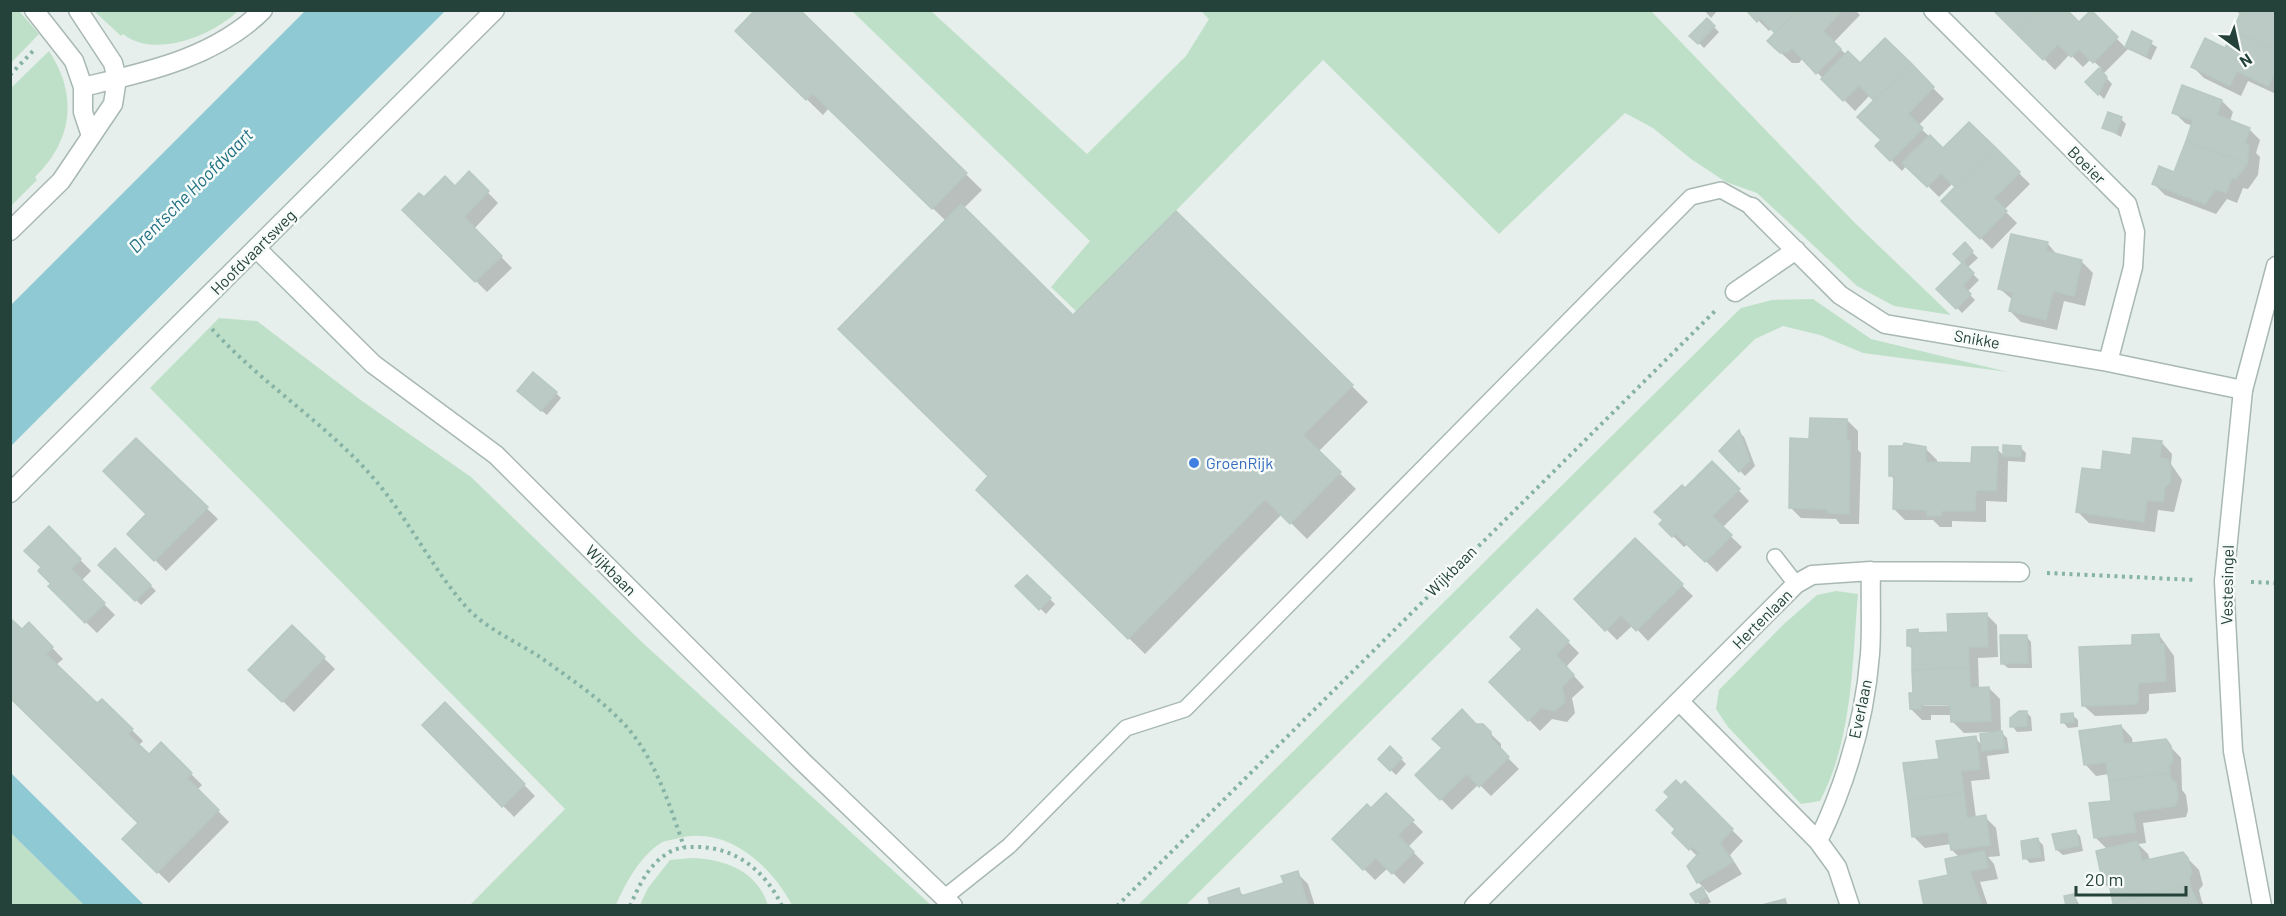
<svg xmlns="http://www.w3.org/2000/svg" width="2286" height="916" font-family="Barlow,sans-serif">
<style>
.green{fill:#bfe0c8}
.water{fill:#8ec9d4}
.shadow{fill:#0003;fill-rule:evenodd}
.building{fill:#bbcac4;stroke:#b8c9c2;stroke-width:1.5}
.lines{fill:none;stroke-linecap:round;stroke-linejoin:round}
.service-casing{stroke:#a8b8b2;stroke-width:18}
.minor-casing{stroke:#a8b8b2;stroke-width:21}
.tertiary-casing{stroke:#a8b8b2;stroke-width:21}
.path{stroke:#86b3a5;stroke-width:4;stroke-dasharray:3 4.5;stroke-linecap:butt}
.service{stroke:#fff;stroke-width:15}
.minor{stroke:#fff;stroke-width:18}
.tertiary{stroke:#fff;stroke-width:18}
.shop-dot{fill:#3f7fe0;stroke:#f7fbf9;stroke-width:2}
.labels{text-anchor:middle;stroke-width:5;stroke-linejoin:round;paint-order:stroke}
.street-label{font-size:16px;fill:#24423a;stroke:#f7fbf9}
.shop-label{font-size:16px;fill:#366cbe;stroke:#f7fbf9;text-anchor:start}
.water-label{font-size:18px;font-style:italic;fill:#1c6f80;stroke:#f7fbf9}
</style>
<rect width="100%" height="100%" fill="#e6efeb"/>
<path class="green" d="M11 10 19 11 39 34 11 63Z
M94 11H238C212 36 154 59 123 34L121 36Z
M852 11H931L1087 154 1186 56 1209 19 1201 11H1651L1855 223 1951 315 1894 306 1857 286 1757 193 1726 182 1691 159 1653 128 1625 113 1499 234 1323 60 1077 312 1051 287 1090 241Z
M49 51C78 95 73 140 35 177L37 180 11 206V88Z
M1813 299 1871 339 2008 372 1863 353 1820 335 1783 326 1755 339 1186 905H1138L1741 308 1772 300Z
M219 318 257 321 362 401 471 477 644 644 931 905H792C771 865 727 826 679 838 673 840 665 840 661 843 640 856 625 884 616 905H470L565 809 150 388Z
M1836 591 1858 594C1852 663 1853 738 1820 801L1801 804 1728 727 1716 709 1719 690 1785 623 1817 595Z
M11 833 84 905H11Z
M692 858C725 859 757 871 768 905H640L648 888 670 860Z"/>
<path class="water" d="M305 11H445L11 446V305Z
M11 773 144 905H84L11 833Z"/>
<path class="shadow" d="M798 10 982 190 963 209 1073 317 1176 213 1368 402 1318 452 1356 489 1307 539 1282 514 1145 654 978 490 990 477 946 221 829 108 823 115 737 31Z
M1704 10H1718L1711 18Z
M1748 10H1855L1860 15 1833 43 1860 66 1885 40 1944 99 1918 126 1930 137 1943 150 1969 124 2030 184 2004 210 2017 223 1992 249 1943 201 1957 187 1953 183 1939 197 1907 165 1902 171 1877 146 1883 140 1876 100 1870 95 1855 111 1803 58 1799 63H1792L1780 52 1777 33 1772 28 1769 31Z
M1995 10 2079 24 2091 13 2126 48 2133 33 2157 47 2151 60 2128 49 2103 74 2112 84 2104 99 2087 82 2101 68 2091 59 2083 67 2070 54 2055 70Z
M2234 10H2276V94L2248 81 2241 96 2204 78 2193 67 2226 50 2242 15Z
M1707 20 1719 32 1704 48 1692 36Z
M2183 87 2222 101 2233 112 2230 121 2249 129 2260 140 2256 153 2260 157 2258 175 2248 189 2243 188 2237 203 2227 199 2216 214 2165 195 2154 184 2175 173 2193 126 2185 123 2174 112Z
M2121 119 2126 124 2121 137 2104 127Z
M469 173 498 203 474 229 512 268 487 292 404 210 455 188Z
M2048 244 2058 256 2082 262 2093 273 2085 306 2064 301 2057 330 2021 322 2010 311 2013 300 2000 289Z
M1965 245 1978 258 1967 268 1979 280 1967 292 1975 300 1962 313 1939 289 1965 263 1955 254Z
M556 393 561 398 547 415 525 397Z
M1847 420 1858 431V450L1861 453 1859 524H1840L1836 519 1801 518 1790 507 1810 440Z
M1739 432 1744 437 1755 466 1745 476 1721 451Z
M136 441 218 519 166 571 129 534 148 514Z
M2161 442 2172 454 2171 464 2182 480 2174 512 2158 510 2155 532 2089 523 2078 512 2102 471Z
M2020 447 2026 453 2025 462 2008 461 2007 502 1986 501V522L1952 521V527H1940L1933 520H1905L1894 509 1895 480 1890 475 1925 448 1937 460V463L1973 464 1997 449 2004 456Z
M1712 463 1749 501 1722 528 1742 547 1717 572 1688 544 1684 547 1661 524 1685 490Z
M49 528 91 571 81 581 115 615 97 633 50 587 53 584 43 567Z
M1635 540 1693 596 1648 641 1633 625 1617 640 1576 599Z
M115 550 156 591 141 605 101 565Z
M1027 577 1055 604 1046 614 1017 586Z
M1537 611 1579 653 1566 667 1584 687 1572 698 1575 713 1567 722 1552 719 1540 731 1491 682 1524 649Z
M1986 614 1997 625 1998 657 1978 658 1979 689 1989 688 2000 699 2001 732 2007 738 2009 753 1987 756 1990 779 1971 781 1976 818 1985 817 1996 828 2000 856 1988 857 1994 864 1998 879 1980 882 1988 906H1926L1950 876 1960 858 1952 850 1951 844 1925 848 1914 837 1940 760 1975 738 1983 746 1992 734 1991 732 1964 733 1953 722 1952 715H1931V720H1922L1911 709 1915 694 1913 650 1909 646 1918 631 1922 635 1949 633ZM1958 702V705L1924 706V703Z
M29 624 63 659 56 665 97 705 102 701 132 730 143 741 138 746 149 756 161 744 202 785 197 790 229 822 169 883 124 839 140 823 22 631Z
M292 627 335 669 294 712 251 670Z
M2159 635 2174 656 2176 692 2149 694V710L2146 714 2095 716 2083 705 2134 646Z
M2026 636 2031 642 2032 668H2008L2002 663Z
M445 704 535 796 514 817 424 725Z
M2026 712 2031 717 2032 731 2017 732 2012 726Z
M2072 715 2078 720V727L2068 728 2063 722Z
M1482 725 1501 744V751L1519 769 1491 796 1479 784 1452 810 1417 775Z
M2121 726 2132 738 2133 745 2165 741 2181 758 2182 790 2186 795 2188 810 2186 817 2143 823 2146 843 2138 844 2148 854 2150 861 2182 853 2199 870 2203 885 2199 890 2202 902 2205 906H2118L2112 891 2105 884 2098 852 2108 850 2095 837 2113 802 2109 774 2096 776 2085 764Z
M1390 748 1406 764 1396 775 1380 759Z
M1685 783 1743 841 1730 855 1742 874 1709 893 1703 888 1711 902 1705 906H1701L1692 894 1704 888 1698 882V857L1674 833 1677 829 1681 787Z
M1386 795 1423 832 1408 847 1424 863 1404 884 1388 868 1375 880 1334 839Z
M2075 831 2080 836 2083 851 2063 855 2057 850Z
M2038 840 2043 845 2045 861 2030 863 2025 858Z
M1297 873 1308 884 1315 906H1211L1238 890 1245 897 1285 884Z
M2074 895 2080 906H2067Z"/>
<path class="building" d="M755 10H800L967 173 932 209 812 93 806 100 735 31Z
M1746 10H1797L1775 33 1760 18 1757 22Z
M1797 10H1843L1823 31 1841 49 1816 74 1792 48 1788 52 1780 53 1767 41Z
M1993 10H2041L2017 34Z
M2041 10H2067L2079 22 2091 10 2118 37 2093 63 2079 49 2071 57 2058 44 2043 60 2017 34Z
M2242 10 2276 12V51L2233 30Z
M1707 18 1715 26 1698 44 1689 36Z
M2233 30 2276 51V72L2268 86 2237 71 2230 86 2191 67 2205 38 2225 48Z
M2132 31 2152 41 2146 56 2125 47Z
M1885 38 1911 63 1874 101 1859 85 1843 101 1821 79 1848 51 1860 63Z
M1911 63 1934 87 1908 114 1923 128 1890 161 1875 146 1881 140 1857 117Z
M2099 68 2107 77 2098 95 2085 82Z
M2182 85 2222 100 2217 115 2250 128 2245 143 2249 145 2247 164 2186 141 2193 120 2172 113Z
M2108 112 2122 117 2116 133 2102 128Z
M1969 122 1995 147 1955 187 1941 173 1927 187 1902 163 1930 135 1943 148Z
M2186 141 2247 164 2236 179 2232 178 2226 193 2216 189 2205 204 2152 184 2159 166 2174 172Z
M1995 147 2020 172 1994 198 2007 211 1980 239 1941 201Z
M469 171 489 191 464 217 502 256 475 282 402 210 419 193 424 197 445 176 455 186Z
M961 204 1073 315 1176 211 1353 385 1303 435 1341 472 1290 524 1265 499 1128 639 976 490 988 476 838 329Z
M2011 234 2048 242 2046 251 2082 260 2074 296 2053 291 2046 320 2009 311 2013 293 1998 289Z
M1965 242 1973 251 1962 263 1953 254Z
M1963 262 1974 273 1963 286 1971 294 1956 309 1936 289Z
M533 372 557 392 541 411 517 391Z
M1810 418 1847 419V440H1850L1849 514 1828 513 1827 509 1789 508 1790 438 1809 439Z
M1739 430 1750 460 1739 472 1719 451Z
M136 438 208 507 154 561 127 534 146 514 103 471Z
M2133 438 2162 441 2160 458 2168 459 2171 468 2170 483 2165 487 2163 502 2147 500 2144 522 2076 512 2082 468 2101 470 2103 451 2131 455Z
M1904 443 1926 447V462L1971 463 1972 447H1998L1996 491 1976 490 1975 511H1942L1941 516H1927V510L1893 509 1894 476H1889V446H1903Z
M2003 445 2021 446V457L2003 456Z
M1712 461 1740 489 1712 516 1732 535 1705 562 1676 534 1672 537 1659 524 1663 520 1654 512 1682 485 1685 488Z
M49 526 81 559 71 569 105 603 85 623 48 586 51 584 38 571 41 567 24 551Z
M1635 538 1683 584 1636 631 1621 615 1605 631 1574 599Z
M115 548 151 585 135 601 98 565Z
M1027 575 1051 598 1039 610 1015 586Z
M1537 609 1569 641 1556 655 1574 675 1562 687 1565 702 1555 711 1541 708 1528 721 1489 682 1522 649 1510 637Z
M1987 613 1988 647H1968L1969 667 1912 670V646H1907V630L1918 629V633L1948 632 1947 614Z
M10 618 22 629 29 622 53 647 46 654 97 703 102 699 133 729 128 734 149 754 161 742 192 773 187 778 219 810 157 873 122 839 138 823 10 698Z
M292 625 325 657 282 702 248 670Z
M2159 634 2160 644 2164 643 2166 681 2138 683V701L2135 704 2082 706 2079 647 2132 645V635Z
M2000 635H2027L2028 663 2001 664Z
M1969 667 1970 688 1989 687 1991 721 1951 722 1950 704 1921 705V709H1910L1909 693H1913L1912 670Z
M445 702 525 784 502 807 422 725Z
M1462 709 1476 724H1483L1491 732V738L1509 757 1479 787 1467 774 1440 800 1415 775 1442 748 1432 739Z
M2019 711H2027V726L2010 727V718Z
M2073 713 2074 722 2061 723V714Z
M2121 725 2124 744 2166 739 2171 746 2173 761 2169 766 2170 773 2109 781 2106 762 2084 765 2079 731Z
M2002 731 2005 748 1982 751 1980 734Z
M1976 736 1980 769 1961 771 1964 793 1908 800 1903 763 1939 759 1936 741Z
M1390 746 1402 758 1390 771 1378 759Z
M2170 773 2171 779 2176 783 2178 798 2175 806 2133 812 2136 832 2094 838 2089 803 2111 801 2109 781Z
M1676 780 1681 785 1685 781 1733 829 1720 843 1733 862 1697 883 1687 866 1699 853 1692 846 1689 850 1672 833 1675 829 1656 810 1669 797 1664 792Z
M1386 793 1414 820 1398 835 1414 852 1392 874 1376 858 1363 870 1332 839 1367 804 1371 808Z
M1964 793 1967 818 1986 815 1990 845 1951 850 1948 832 1912 837 1908 800Z
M2076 830 2079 846 2056 850 2052 834Z
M2038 838 2041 857 2023 859 2021 841Z
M2137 841 2142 861 2183 852 2188 858 2192 873 2189 879 2190 885 2113 903 2109 883 2103 884 2096 851Z
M1984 851 1988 868 1970 871 1982 905 1924 906 1919 881 1948 875 1945 859Z
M1298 871 1308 906H1210L1208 898 1239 888 1241 896 1284 883 1281 876Z
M2190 885 2199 906H2116V901Z
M1702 887 1707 896 1696 903 1690 894Z
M2074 894 2077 906H2066L2064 896Z
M1785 899 1787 906H1758Z"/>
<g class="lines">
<g class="service-casing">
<path id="service" d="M1775 557 1796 584
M945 897 1009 846 1126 728 1185 709 1691 197 1721 190 1752 207"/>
</g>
<g class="minor-casing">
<path id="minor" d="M34 10 74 61 83 87V112L91 136
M1933 10 2127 204 2135 232 2133 267 2108 362
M83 87C146 72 215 58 263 10
M1752 207 1840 295 1885 324 2108 362 2243 390
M10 231 61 181 113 104 117 79 113 63 78 10
M256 248 373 364 496 455 803 762 953 906
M1735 292 1796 250
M10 493 495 10
M1680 702 1818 841
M1474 906 1796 584 1812 575 1871 571 2020 572
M1850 906 1837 867 1818 841C1846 783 1865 718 1870 654 1872 627 1870 598 1871 571"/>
</g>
<g class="tertiary-casing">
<path id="tertiary" d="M2262 906 2233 751 2224 581 2243 390 2276 266"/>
</g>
<path class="path" d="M10 75 33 51
M212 329C260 382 321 420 369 473 407 515 431 568 468 609 487 629 517 642 540 657 569 678 600 698 625 725 655 758 670 806 684 847
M2047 573 2196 580
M2251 582 2276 583
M630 906C639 886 648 865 668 853 677 847 688 847 699 847 737 848 766 872 782 906
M1117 906 1715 311"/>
<use href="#service" class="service"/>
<use href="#minor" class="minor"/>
<use href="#tertiary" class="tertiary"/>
</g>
<circle class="shop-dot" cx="1194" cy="463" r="6"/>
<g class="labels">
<g class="street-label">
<text transform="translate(2087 165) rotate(45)" y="6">Boeier</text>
<text transform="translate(253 252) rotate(-45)" y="6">Hoofdvaartsweg</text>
<text transform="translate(1977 339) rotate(10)" y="6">Snikke</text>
<text transform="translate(611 570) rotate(45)" y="6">Wijkbaan</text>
<text transform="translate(1451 571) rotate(-45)" y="6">Wijkbaan</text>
<text transform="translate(2227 585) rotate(-89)" y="6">Vestesingel</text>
<text transform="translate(1762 619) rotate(-45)" y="6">Hertenlaan</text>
<text transform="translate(1860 709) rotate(-78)" y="6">Everlaan</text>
</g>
<g class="shop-label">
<text x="1206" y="469">GroenRijk</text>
</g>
<g class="water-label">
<text transform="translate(191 191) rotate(-45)" y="6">Drentsche Hoofdvaart</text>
</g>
</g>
<rect width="2286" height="916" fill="none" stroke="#24423a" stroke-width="24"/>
<g transform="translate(2238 48) rotate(147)" stroke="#f7fbf9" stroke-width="4.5" paint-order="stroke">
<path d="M0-4.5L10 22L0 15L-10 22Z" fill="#24423a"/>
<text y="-9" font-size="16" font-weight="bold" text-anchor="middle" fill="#24423a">N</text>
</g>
<path d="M2076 886v9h110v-9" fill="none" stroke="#24423a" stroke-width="3"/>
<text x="2085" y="886" font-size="18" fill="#24423a" stroke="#f7fbf9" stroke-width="4.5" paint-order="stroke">20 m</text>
</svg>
